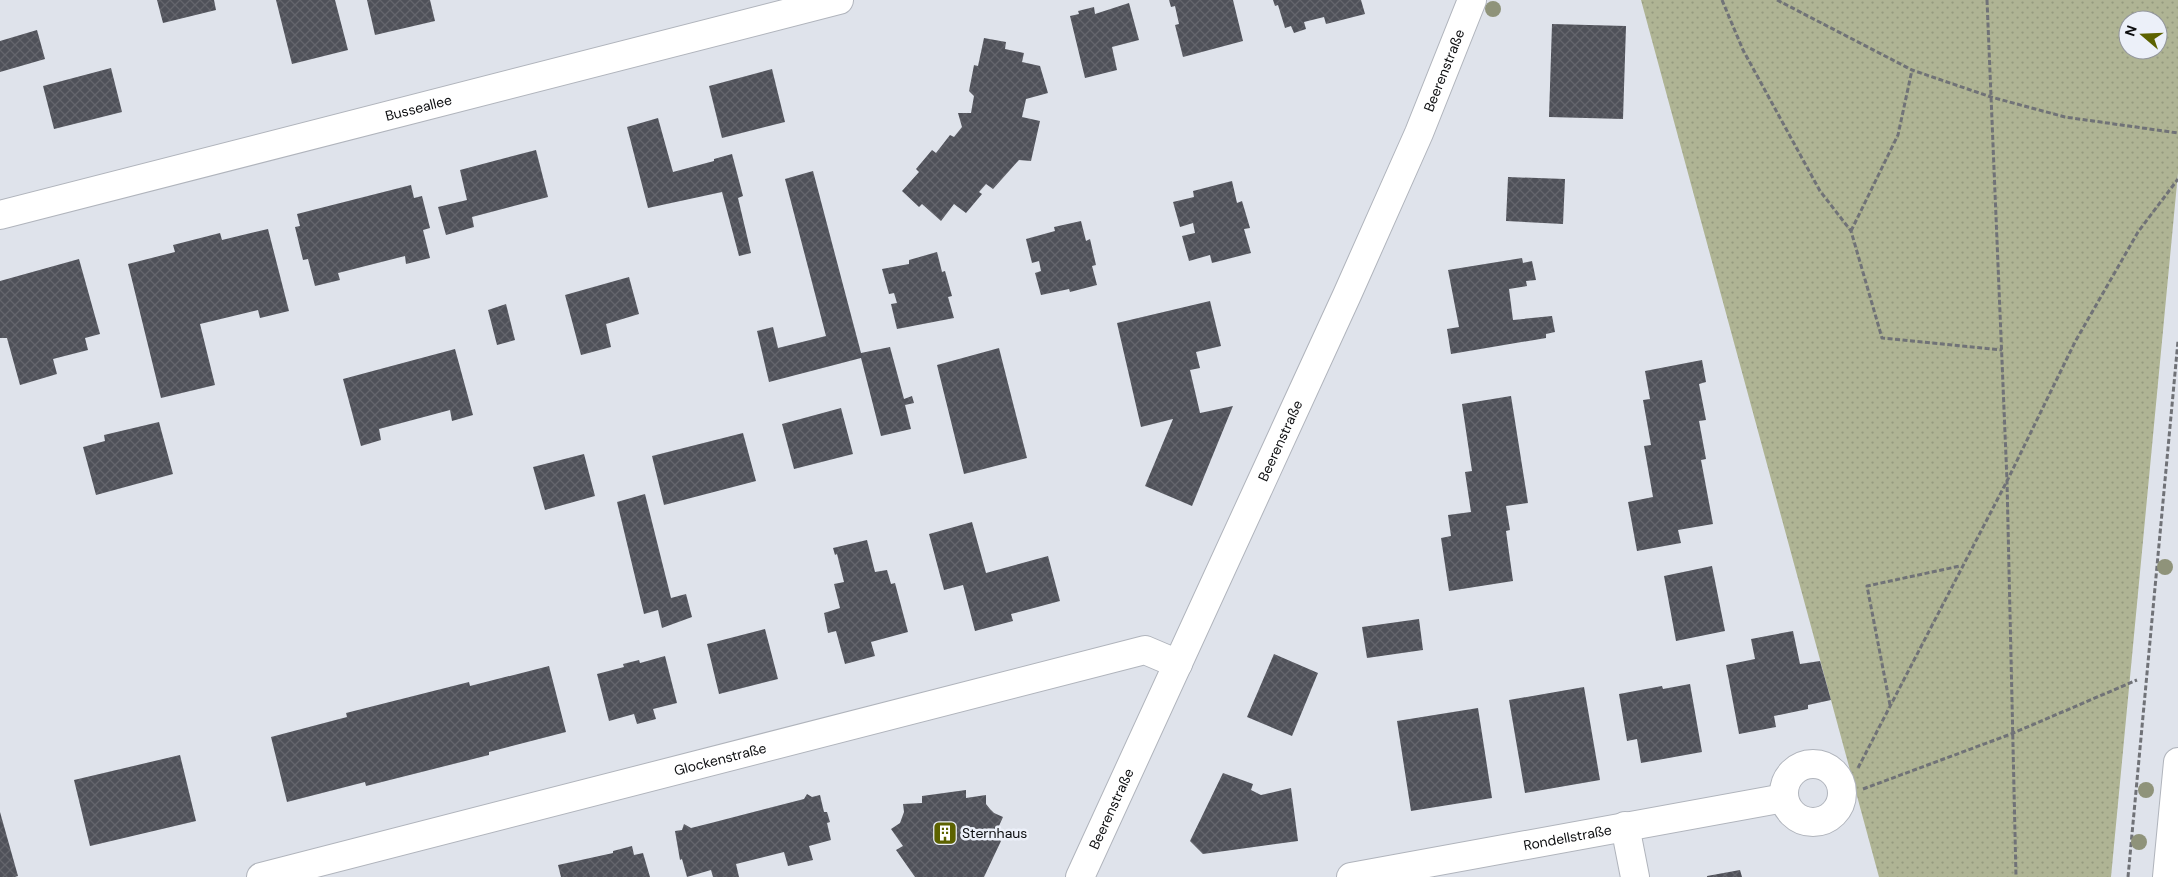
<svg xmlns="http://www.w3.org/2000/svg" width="2178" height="877" font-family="'DM Sans',sans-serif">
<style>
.park{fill:url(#park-dots);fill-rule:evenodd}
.building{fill:url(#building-cross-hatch)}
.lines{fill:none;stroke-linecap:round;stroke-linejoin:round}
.minor-casing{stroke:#b0b4bc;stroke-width:30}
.primary-casing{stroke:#b0b4bc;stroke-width:30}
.path{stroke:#707277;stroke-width:3;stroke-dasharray:5 2.5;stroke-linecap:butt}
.minor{stroke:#fff;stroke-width:28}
.primary{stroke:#fff;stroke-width:28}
.tree{fill:#8f937a}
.labels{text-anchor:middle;stroke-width:5;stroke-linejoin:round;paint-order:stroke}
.street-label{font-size:14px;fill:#0d0e10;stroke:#ecf0f9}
.poi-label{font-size:14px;fill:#0d0e10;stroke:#ecf0f9;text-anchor:start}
</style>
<defs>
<pattern id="park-dots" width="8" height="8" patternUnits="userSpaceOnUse" patternTransform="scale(1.25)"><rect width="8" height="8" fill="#afb494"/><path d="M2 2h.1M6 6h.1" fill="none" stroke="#959a7f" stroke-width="1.8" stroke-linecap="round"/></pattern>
<pattern id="building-cross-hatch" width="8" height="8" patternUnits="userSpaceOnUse" patternTransform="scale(1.25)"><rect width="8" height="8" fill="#4f5159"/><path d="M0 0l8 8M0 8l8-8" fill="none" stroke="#64656c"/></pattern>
</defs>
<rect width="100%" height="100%" fill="#dfe3eb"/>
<path class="park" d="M1641 0H2178V173L2111 877H1879ZM2128 20H2158V50H2128Z"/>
<path class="building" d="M157 0H214L216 10 163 23Z
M276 0H335L348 50 292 64Z
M367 0H430L435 21 375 35Z
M1169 0H1233L1243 41 1183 57 1175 25 1179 24 1175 6 1171 7Z
M1273 0H1361L1365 14 1326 24 1324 17 1304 22 1306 29 1294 33 1291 26 1285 28 1278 5 1275 6Z
M1129 3 1139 40 1112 47 1117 70 1085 78 1070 16 1079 14 1078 11 1094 7 1095 14Z
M1552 24 1626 26 1623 119 1549 117Z
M37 30 45 59 0 72V41Z
M984 38 1006 42 1005 49 1024 53 1022 62 1040 66 1048 93 1026 99 1022 117 1040 121 1031 161 1019 160 993 189 986 184 979 192 982 194 966 213 954 204 941 221 922 204 919 207 902 191 919 172 916 169 932 150 936 153 950 135 954 137 962 127 958 113H971L974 96 969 91 974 65 978 66Z
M111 68 122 112 54 129 43 86Z
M772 69 785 122 722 138 709 86Z
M658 118 673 172 714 161V159L732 154 743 196 738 198 751 253 739 256 722 192 648 208 627 127Z
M536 150 548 197 472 217 474 227 446 235 438 207 467 200 460 170Z
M813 171 861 353 890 347 904 399 912 396 914 403 905 405 911 429 881 436 861 358 769 382 757 331 773 327 778 348 826 336 785 179Z
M1508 177 1565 179 1563 224 1506 221Z
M1232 181 1237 203 1242 201 1250 228 1244 229 1251 253 1212 263 1210 255 1189 261 1182 236 1195 233 1193 223 1180 227 1173 202 1194 197 1193 191Z
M411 185 414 198 422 196 430 228 423 230 430 258 406 264 405 256 338 273 340 280 315 286 308 259 303 260 295 227 300 226 297 214Z
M1081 221 1086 241 1090 239 1096 265 1092 266 1097 285 1070 292 1069 289 1041 295 1035 273 1041 271 1039 261 1032 263 1026 239 1055 231 1054 227Z
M268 229 289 311 260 318 258 310 200 324 215 385 161 398 128 264 175 252 173 245 220 233 222 240Z
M937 252 942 272 945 271 952 296 948 297 954 318 897 329 891 304 897 303 894 293 889 294 882 269 909 264V260Z
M1522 258 1523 263 1532 261 1536 280 1526 281 1527 286 1509 289 1513 320 1552 316 1555 332 1546 334V338L1451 354 1447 329 1459 327 1448 270Z
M79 259 100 334 85 338 88 350 53 359 57 374 20 385 7 338H0V281Z
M629 277 639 314 606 324 611 347 581 355 565 295Z
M1210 301 1221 346 1196 352 1200 368 1190 370 1200 413 1233 406 1192 506 1145 486 1173 419 1141 427 1117 323Z
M506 304 515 340 497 345 488 310Z
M999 348 1027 458 964 474 937 365Z
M455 349 473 415 452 421 450 410 379 429 381 440 361 446 343 379Z
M1702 360 1706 382 1699 384 1706 420 1699 421 1706 459 1701 460 1713 524 1678 530 1681 543 1637 551 1628 502 1653 497 1644 446 1651 445 1643 400 1650 399 1645 371Z
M1511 396 1528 503 1506 506 1510 530 1506 531 1513 581 1449 591 1441 538 1451 536 1448 515 1471 512 1465 472 1472 471 1462 404Z
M841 408 853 454 794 469 782 424Z
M159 422 173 474 96 495 83 447 105 441 104 435Z
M743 433 756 481 664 505 652 456Z
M584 454 595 496 545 510 533 467Z
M645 494 671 598 686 594 692 617 662 628 658 610 644 614 617 502Z
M972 522 986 573 1048 556 1060 601 1011 614 1013 621 975 631 963 585 944 590 929 534Z
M867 540 875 572 887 570 891 584 895 583 908 632 871 642 875 656 845 664 836 631 828 633 824 613 840 608 834 584 844 582 837 554 835 555 833 548Z
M1712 566 1725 631 1676 641 1664 576Z
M1419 619 1423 650 1367 658 1362 627Z
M765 629 778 679 719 694 707 644Z
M1793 631 1800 664 1820 661 1831 700 1808 705V709L1774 716 1776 727 1739 734 1726 665 1755 659 1751 639Z
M1274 654 1318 673 1292 736 1247 717Z
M665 656 677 703 653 709 656 719 637 724 634 714 609 721 597 674 624 667 623 664 639 660 640 663Z
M549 666 566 732 489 752V755L366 786 365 782 287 802 271 737 347 717 346 713 469 682 470 686Z
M1690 684 1702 752 1641 763 1637 739 1627 741 1619 694 1662 686 1663 689Z
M1584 687 1600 780 1525 793 1509 700Z
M1478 708 1492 798 1411 811 1397 721Z
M180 755 196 821 90 846 74 780Z
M1223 773 1253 784 1251 790 1261 795 1291 788 1298 841 1203 854 1190 841Z
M966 790V798L986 795V804L990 809 994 813 1003 817 994 837 1001 841 984 877H915L896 850 903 846 891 829 900 823 904 812 903 804 922 803V796Z
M807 794 812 797 820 795 824 812H827L830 822 827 823 831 840 809 846 813 860 788 866 784 852 736 864 739 877H713L711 870 687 877 682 859 680 860 675 831 682 830 684 824 691 828 711 823 804 799Z
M0 812 18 876 15 877H0Z
M632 846 634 855 643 853 650 877H561L558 865 613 853V851Z
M1740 870 1742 877H1707V876Z"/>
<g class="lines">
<g class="minor-casing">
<g id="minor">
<path id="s1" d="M0 215 839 0"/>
<circle cx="1813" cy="793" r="29"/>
<path d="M1625 826 1635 877"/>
<path id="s2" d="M261 877 1145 650 1178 664"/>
<path id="s3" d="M1080 877 1347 295 1419 133 1472 0"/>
<path id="s4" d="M1351 877 1784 798"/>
</g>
</g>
<g class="primary-casing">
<path id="primary" d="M2167 877 2178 762"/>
</g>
<path class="path" d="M1722 0 1743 50 1820 191 1851 231 1882 338 2002 350
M1777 0 1912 70 1991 97 2065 117 2178 133
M1987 0 2007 481 2016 877
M1851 231 1898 135 1912 70
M1890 705 1867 586 1960 566
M1858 768 2007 481 2075 342 2138 232 2178 179
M1863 789 2011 734 2137 680
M2128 877 2178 341"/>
<use href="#minor" class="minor"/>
<use href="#primary" class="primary"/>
</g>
<g class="tree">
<circle cx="1493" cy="9" r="8"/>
<circle cx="2165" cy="567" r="8"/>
<circle cx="2146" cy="790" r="8"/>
<circle cx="2139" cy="842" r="8"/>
</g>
<defs>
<g id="building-square" transform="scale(1.25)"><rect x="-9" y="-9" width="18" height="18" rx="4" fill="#5c6200" stroke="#ecf0f9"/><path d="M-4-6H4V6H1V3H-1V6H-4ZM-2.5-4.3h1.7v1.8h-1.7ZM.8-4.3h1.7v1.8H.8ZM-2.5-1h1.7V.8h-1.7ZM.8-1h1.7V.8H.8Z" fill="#fff"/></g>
</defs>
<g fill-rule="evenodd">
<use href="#building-square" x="945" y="833"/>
</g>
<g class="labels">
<g class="street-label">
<text dy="5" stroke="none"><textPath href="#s3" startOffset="885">Beerenstraße</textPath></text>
<text dy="5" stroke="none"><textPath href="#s1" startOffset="432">Busseallee</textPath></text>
<text dy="5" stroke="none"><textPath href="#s3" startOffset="480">Beerenstraße</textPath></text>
<text dy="5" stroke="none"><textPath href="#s2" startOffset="474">Glockenstraße</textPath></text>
<text dy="5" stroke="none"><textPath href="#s3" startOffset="75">Beerenstraße</textPath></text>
<text dy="5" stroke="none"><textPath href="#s4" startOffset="220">Rondellstraße</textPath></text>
</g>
<g class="poi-label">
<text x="962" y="838">Sternhaus</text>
</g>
</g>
<g transform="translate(2143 35) rotate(289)"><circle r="24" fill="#ecf0f9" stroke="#93969c"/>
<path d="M0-4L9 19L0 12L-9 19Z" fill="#5c6200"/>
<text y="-8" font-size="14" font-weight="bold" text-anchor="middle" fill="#0d0e10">N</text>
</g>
</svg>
